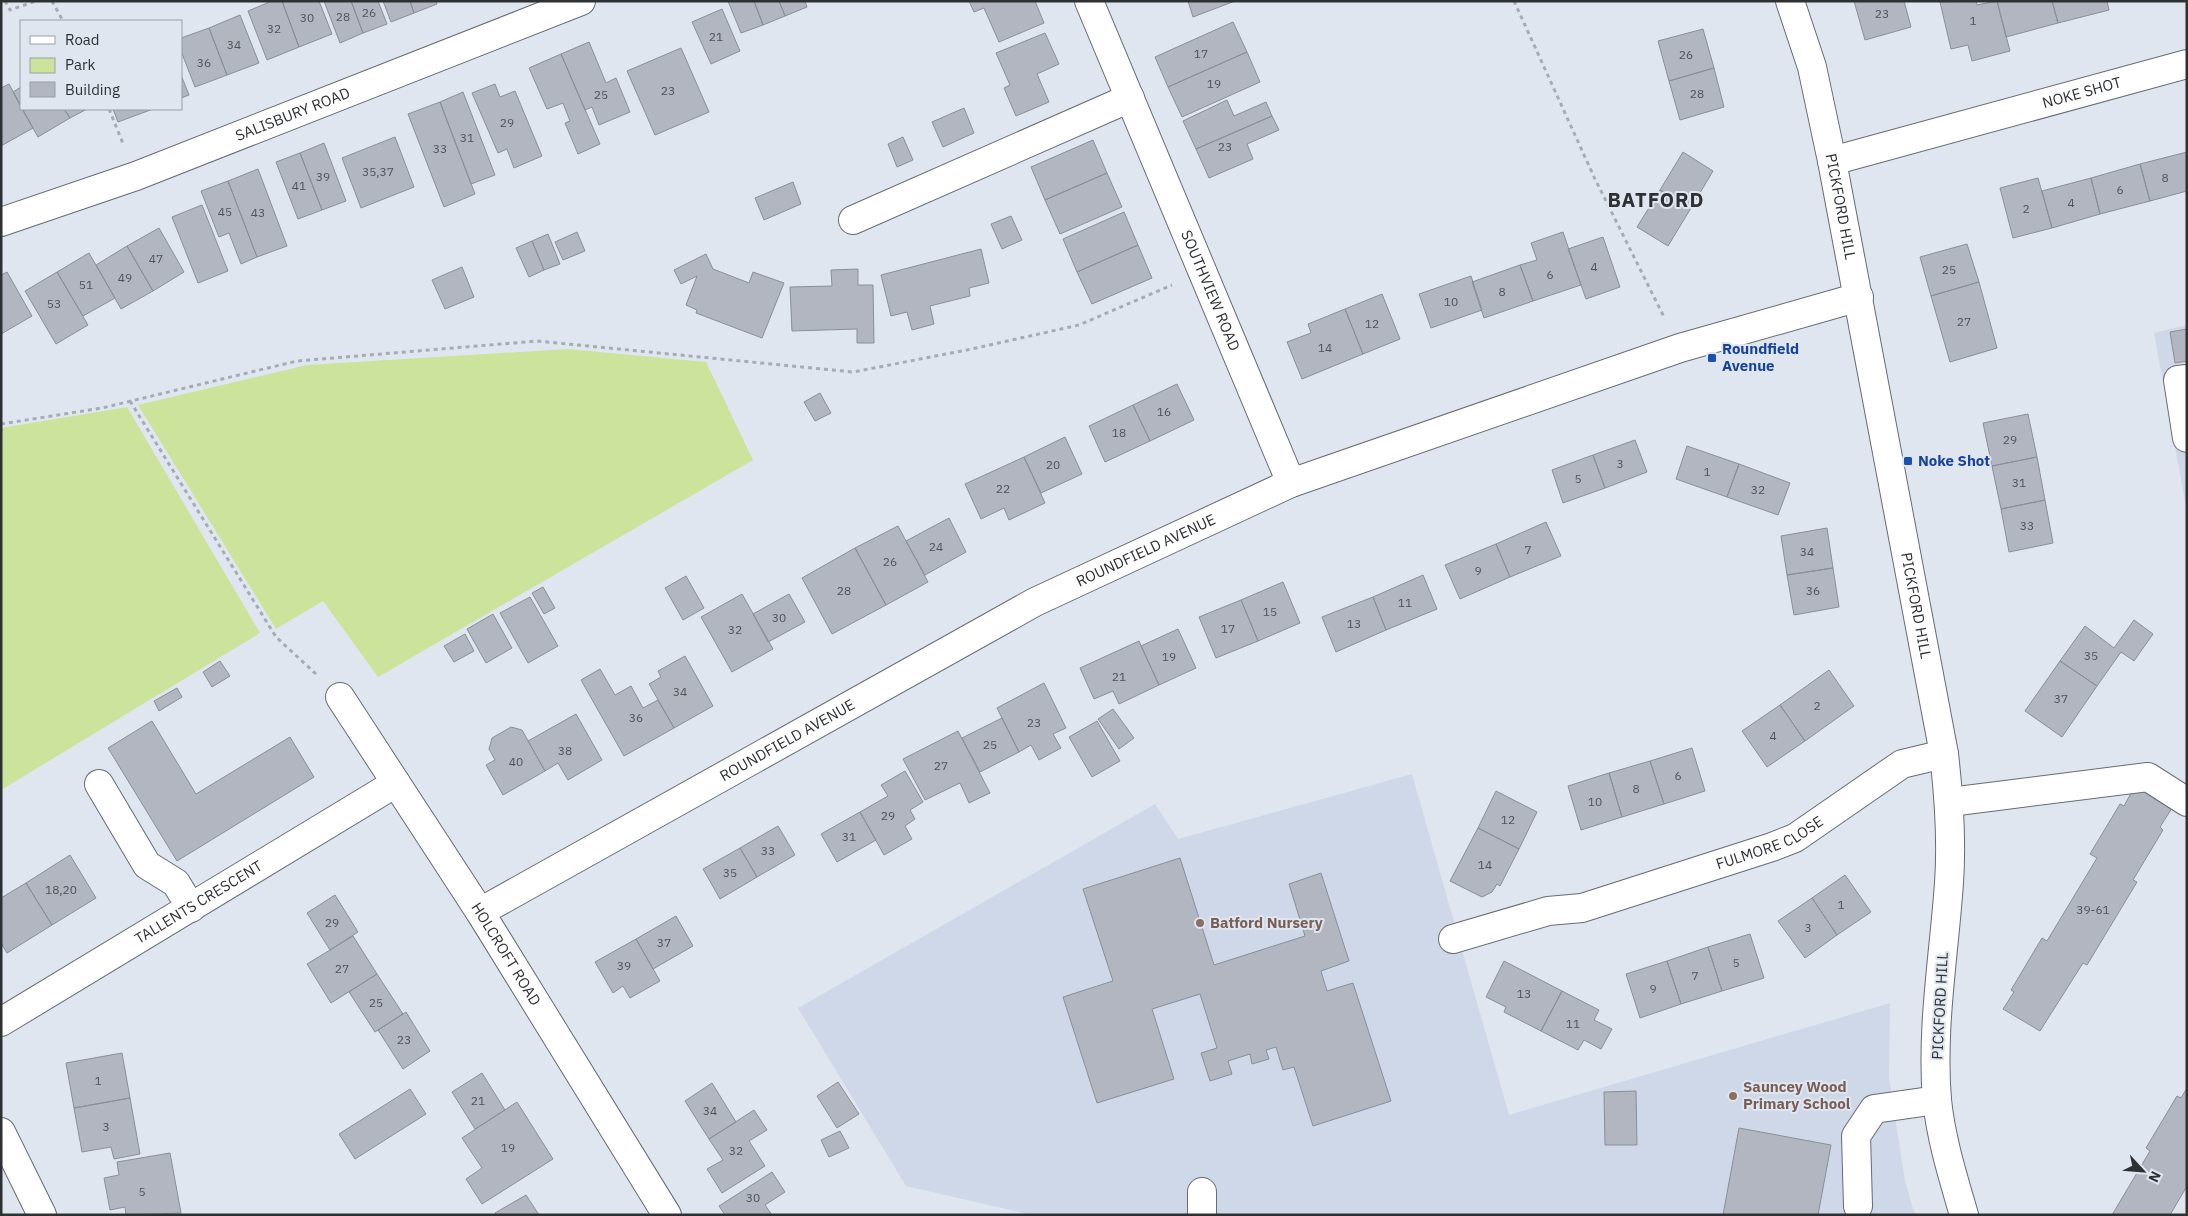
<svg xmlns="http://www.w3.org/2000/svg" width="2188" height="1216" font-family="'IBM Plex Sans',sans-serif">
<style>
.built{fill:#ced8e8}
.green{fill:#cce39c}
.building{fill:#b1b6c0;stroke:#898f98}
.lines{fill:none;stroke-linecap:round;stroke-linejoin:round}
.minor-casing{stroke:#666b74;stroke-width:30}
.path{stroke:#a7acb4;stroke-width:3;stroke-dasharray:4 4;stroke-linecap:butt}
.minor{stroke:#fff;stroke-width:28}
.transit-dot{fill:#1a4fb4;stroke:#e0e6f0;stroke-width:2}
.education-dot{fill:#8d6e63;stroke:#e0e6f0;stroke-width:2}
.labels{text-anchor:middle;stroke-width:4;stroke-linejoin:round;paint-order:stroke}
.number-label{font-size:12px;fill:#4f5257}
.street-label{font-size:15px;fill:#2e3134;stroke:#e0e6f0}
.transit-label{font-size:15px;font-weight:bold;fill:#164399;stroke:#e0e6f0;text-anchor:start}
.education-label{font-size:15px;font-weight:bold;fill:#785e54;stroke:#e0e6f0;text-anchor:start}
.district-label{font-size:20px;font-weight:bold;letter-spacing:1px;fill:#2e3134;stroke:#e0e6f0}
</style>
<rect width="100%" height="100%" fill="#e0e6f0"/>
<path class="built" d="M2187 325V512L2154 333Z
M1412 774 1509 1115 1890 1003 1889 1077 1905 1181 1915 1215H1032L906 1186 798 1008 1155 804 1178 839Z"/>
<path class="green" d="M568 349 706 362 753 460 378 677 323 601 276 629 138 405 307 365Z
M127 407 260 633 1 790V428Z"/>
<path class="building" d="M272 1H282L299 47 267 60 248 11Z
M282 1H319L332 34 299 47Z
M324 1H351L363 33 340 43Z
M351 1H378L387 24 363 33Z
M383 1H410L414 13 391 22Z
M410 1H436L437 4 414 13Z
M728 1H754L763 25 741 33Z
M754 1H779L785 16 763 25Z
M779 1H805L807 7 785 16Z
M969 1H1035L1044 23 999 42 984 8 974 12Z
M1188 1H1235L1193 17Z
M1854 1H1904L1911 27 1865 40Z
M1976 1 1977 5 1997 1 2010 51 1972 61 1968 45 1951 49 1940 2Z
M1997 1H2052L2058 23 2006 37Z
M2052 1H2107L2109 10 2058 23Z
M722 9 740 51 711 64 692 22Z
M240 15 259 63 227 75 209 28Z
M1233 22 1247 52 1168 87 1155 57Z
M209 28 227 75 195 87 181 51V38Z
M1703 29 1714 68 1669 81 1658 41Z
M1045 33 1059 64 1037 74 1049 102 1016 116 1004 88 1010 85 996 53Z
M589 42 606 83 616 78 630 112 599 125 592 107 585 110 561 54Z
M681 48 709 112 655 135 627 71Z
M1247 52 1260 82 1182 117 1168 87Z
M561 54 600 144 578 154 565 123 570 121 563 103 547 109 529 68Z
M1714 68 1724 107 1680 120 1669 81Z
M181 75 189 95 181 98Z
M9 84 33 128 1 146V88Z
M495 84 500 97 515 91 542 156 514 168 507 149 498 153 472 93Z
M21 87V107L13 92Z
M463 92 495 175 471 184 440 102Z
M1227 100 1234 116 1266 102 1272 116 1196 149 1183 121Z
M440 102 475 194 444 207 408 114Z
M964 108 974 133 943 147 932 122Z
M22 109H64L70 118 38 137Z
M64 109H87L70 118Z
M113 109H153L118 122Z
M1272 116 1279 130 1247 144 1253 159 1209 178 1196 149Z
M395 137 414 187 361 208 342 158Z
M903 137 913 160 897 167 888 144Z
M1093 140 1107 173 1045 200 1031 167Z
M324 143 346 201 322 210 300 153Z
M1683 152 1713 171 1691 208 1660 190Z
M2187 152V191L2150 201 2140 164Z
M300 153 322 210 298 219 276 162Z
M2140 164 2150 201 2100 214 2091 178Z
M258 169 287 246 257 257 228 181Z
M1107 173 1122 207 1060 234 1045 200Z
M2038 178 2052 228 2013 238 2000 188Z
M2091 178 2100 214 2052 228 2042 191Z
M228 181 257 257 241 264 229 233 219 237 201 191Z
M793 182 801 204 764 220 755 198Z
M1660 190 1691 208 1668 246 1637 227Z
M202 205 228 271 198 283 172 217Z
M1124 212 1138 245 1077 272 1063 239Z
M1011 216 1022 240 1002 249 991 224Z
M159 228 184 272 153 291 127 246Z
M577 232 585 251 563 260 555 242Z
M1563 232 1581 285 1533 301 1520 265 1537 260 1531 243Z
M548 234 560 264 544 270 532 241Z
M1603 237 1620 287 1586 299 1568 249Z
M532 241 544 270 529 277 516 248Z
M1967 244 1979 282 1931 296 1920 257Z
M1138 245 1152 278 1092 304 1077 272Z
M127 246 153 291 121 309 96 265Z
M981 249 989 283 969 288 970 296 930 306 934 324 912 330 907 312 891 316 881 275Z
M89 253 115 298 83 316 57 272Z
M706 254 713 269 749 283 753 272 784 283 762 338 696 313 697 310 686 305 697 276 681 284 674 270Z
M1520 265 1533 301 1484 318 1472 282Z
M462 267 474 297 445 309 432 280Z
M858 269V285H873L874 343H857V329L792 331 790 287 832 286 831 270Z
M7 272 32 316 1 334V275Z
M57 272 88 325 56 344 25 291Z
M1471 276 1482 310 1431 328 1419 294Z
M1979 282 1997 348 1950 362 1931 296Z
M1382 294 1400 339 1363 354 1345 309Z
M1345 309 1363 354 1302 379 1287 342 1311 333 1308 324Z
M2187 329V361L2175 363 2170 332Z
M1177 384 1194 420 1150 441 1133 405Z
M820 393 831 413 815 421 804 402Z
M1133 405 1150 441 1105 462 1089 426Z
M2028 414 2037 457 1992 466 1983 423Z
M1065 437 1082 474 1041 493 1024 457Z
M1635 440 1647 472 1605 488 1593 455Z
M1687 446 1739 464 1727 497 1676 479Z
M1593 455 1605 488 1563 503 1552 470Z
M1024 457 1045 503 1009 520 1004 508 981 519 965 484Z
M2037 457 2045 500 2001 509 1992 466Z
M1739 464 1790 483 1778 515 1727 497Z
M2045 500 2053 543 2009 552 2001 509Z
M949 518 966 552 925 575 906 541Z
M1546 522 1561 556 1510 577 1496 544Z
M898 526 928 582 886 605 855 548Z
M1827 528 1833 568 1787 575 1781 536Z
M1496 544 1510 577 1460 599 1445 565Z
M855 548 886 605 832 634 802 578Z
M1833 568 1839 607 1794 615 1787 575Z
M1423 575 1437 609 1386 630 1373 597Z
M686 576 704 608 683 620 665 588Z
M1283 582 1300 623 1258 641 1241 600Z
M543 587 555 608 544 614 532 593Z
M742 594 773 649 732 672 701 617Z
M789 594 805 622 768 642 753 614Z
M530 597 558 646 528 663 500 613Z
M1373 597 1386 630 1336 652 1322 617Z
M1241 600 1258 641 1216 658 1199 617Z
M493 614 512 648 486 663 467 629Z
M2134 620 2153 634 2134 661 2121 652 2097 686 2060 661 2085 626 2114 648Z
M1178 629 1196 668 1159 685 1141 646Z
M465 634 474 651 454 662 444 646Z
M1139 641 1159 685 1119 704 1113 691 1094 699 1080 668Z
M685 656 713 706 674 728 649 684 661 677 658 671Z
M220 661 230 676 212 687 203 672Z
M2060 661 2097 686 2062 737 2025 711Z
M600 669 615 695 631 686 643 708 658 700 674 728 624 756 581 680Z
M1829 670 1854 706 1805 741 1780 705Z
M1044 683 1066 728 1053 734 1061 748 1039 760 1031 745 1019 752 997 708Z
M177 688 182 697 159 711 154 701Z
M1780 705 1805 741 1767 767 1742 731Z
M1113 709 1134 738 1119 749 1098 719Z
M576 714 602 760 568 780 558 763 545 771 528 741Z
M1002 718 1019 752 980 772 962 738Z
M152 721 196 794 290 737 314 777 177 861 108 748Z
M1097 721 1120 761 1092 777 1069 737Z
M511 727 522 730 545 771 503 795 486 765 495 760 489 749 492 738Z
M958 731 990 793 969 803 960 783 925 800 903 759Z
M1692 748 1705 791 1664 804 1650 761Z
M1650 761 1664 804 1622 817 1609 773Z
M905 771 923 802 910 810 915 819 905 826 912 839 884 855 860 812 888 796 881 785Z
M1609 773 1622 817 1581 830 1568 786Z
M2135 786 2172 808 2160 827 2163 830 2133 880 2137 882 2087 965 2083 963 2040 1031 2003 1009 2014 992 2011 990 2042 938 2047 941 2097 858 2090 854 2120 804 2124 806Z
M1496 791 1537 812 1519 849 1478 828Z
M860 812 876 840 837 862 821 834Z
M778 826 795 855 757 877 740 848Z
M1478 828 1519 849 1500 886 1497 884 1492 892 1482 897 1450 881Z
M740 848 757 877 720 899 703 869Z
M70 855 96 898 52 925 26 883Z
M1180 858 1214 965 1305 936 1289 884 1321 873 1349 961 1321 971 1327 991 1353 983 1391 1101 1313 1126 1294 1067 1283 1070 1276 1047 1266 1050 1269 1059 1252 1064 1250 1054 1228 1061 1232 1074 1210 1081 1201 1053 1217 1048 1200 994 1152 1009 1174 1079 1097 1103 1063 997 1113 981 1083 889Z
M1845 875 1871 912 1837 935 1812 898Z
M26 883 52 925 7 953 1 943V898Z
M335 895 358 932 330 950 307 913Z
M1812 898 1837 935 1805 958 1778 921Z
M676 916 693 946 653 969 636 939Z
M1750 934 1764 978 1722 991 1708 947Z
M353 936 377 974 331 1003 307 964Z
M636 939 660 981 630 998 623 986 613 993 595 962Z
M1708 947 1722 991 1681 1004 1667 961Z
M1504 961 1562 991 1541 1031 1504 1012 1506 1007 1486 997Z
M1667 961 1681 1004 1640 1018 1626 974Z
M377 974 403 1014 375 1032 349 992Z
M1562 991 1599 1010 1594 1020 1612 1029 1601 1049 1584 1040 1578 1050 1541 1031Z
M406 1012 430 1051 403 1069 378 1030Z
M122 1053 130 1098 74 1108 66 1063Z
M482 1073 505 1110 475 1129 452 1092Z
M838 1082 859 1114 837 1128 817 1096Z
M712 1083 736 1122 709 1139 685 1101Z
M2187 1088V1186L2170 1215H2112L2150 1151 2146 1148 2177 1096 2181 1098Z
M410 1089 426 1114 355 1159 339 1134Z
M1636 1091 1637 1145H1605L1604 1092Z
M130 1098 140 1154 114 1159 111 1147 82 1152 74 1108Z
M517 1102 553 1159 482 1204 466 1179 482 1168 462 1138Z
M754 1110 767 1130 749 1141 765 1166 722 1193 707 1169 723 1160 709 1139Z
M1739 1128 1831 1145 1818 1215H1723Z
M840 1131 849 1148 829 1157 821 1140Z
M170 1153 181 1213 126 1215 125 1207 110 1210 104 1178 119 1175 117 1162Z
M772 1172 785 1192 765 1205 772 1215H725L719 1206Z
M526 1195 539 1215H496L495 1213Z"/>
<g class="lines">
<g class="minor-casing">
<g id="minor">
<path id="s1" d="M1089 1 1291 483"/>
<path id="s2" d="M1790 1 1812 67 1832 161 1944 754C1949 797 1952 840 1949 883 1944 955 1931 1028 1937 1100 1941 1139 1953 1177 1964 1215"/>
<path id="s3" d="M1832 161 2187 64"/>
<path d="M853 220 1130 98"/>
<path id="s4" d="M1 222 136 176 581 1"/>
<path d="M2187 379 2178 380 2187 438"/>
<path id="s5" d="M340 697 480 912 667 1215"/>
<path d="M99 784 147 865 176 883 191 908"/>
<path d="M1950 802 2148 777 2187 802"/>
<path id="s6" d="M480 912 1035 602 1291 483 1680 348 1859 297"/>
<path id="s7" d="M1453 939 1548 911 1582 908 1772 847 1795 838 1902 764 1944 754"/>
<path id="s8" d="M1 1022 396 783"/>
<path d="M1 1132 42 1215"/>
<path d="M1858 1206 1856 1136 1874 1109 1937 1100"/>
<path d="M1202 1215V1192"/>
</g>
</g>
<path class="path" d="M5 1 10 10 36 1
M52 1 63 21
M1514 1 1595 179 1665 319
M109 109 124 146
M130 401 276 637 316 674
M1 424 102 408 297 361 537 341 853 372 967 350 1079 325 1172 285"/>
<use href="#minor" class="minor"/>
</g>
<g class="transit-dot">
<rect x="1707" y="353" width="10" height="10" rx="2.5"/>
<rect x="1903" y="456" width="10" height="10" rx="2.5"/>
</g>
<g class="education-dot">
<circle cx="1200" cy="923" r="5"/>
<circle cx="1733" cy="1096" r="5"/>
</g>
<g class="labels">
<g class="number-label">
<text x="369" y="17">26</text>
<text x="1882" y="18">23</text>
<text x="343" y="21">28</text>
<text x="307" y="22">30</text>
<text x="1973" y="25">1</text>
<text x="274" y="33">32</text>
<text x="716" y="41">21</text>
<text x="234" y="49">34</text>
<text x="1201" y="58">17</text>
<text x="1686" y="59">26</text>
<text x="204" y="67">36</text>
<text x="1214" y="88">19</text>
<text x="668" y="95">23</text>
<text x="1697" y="98">28</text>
<text x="601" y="99">25</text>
<text x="507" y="127">29</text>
<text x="467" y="142">31</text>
<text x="1225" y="151">23</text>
<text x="440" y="153">33</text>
<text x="378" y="176">35,37</text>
<text x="323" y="181">39</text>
<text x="2165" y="182">8</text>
<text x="299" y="190">41</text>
<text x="2120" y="194">6</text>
<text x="2071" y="207">4</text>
<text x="2026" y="213">2</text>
<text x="225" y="216">45</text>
<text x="258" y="217">43</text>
<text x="156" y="263">47</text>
<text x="1594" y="271">4</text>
<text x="1949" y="274">25</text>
<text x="1550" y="279">6</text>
<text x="125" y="282">49</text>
<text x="86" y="289">51</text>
<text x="1502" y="296">8</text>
<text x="1451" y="306">10</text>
<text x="54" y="308">53</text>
<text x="1964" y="326">27</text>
<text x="1372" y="328">12</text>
<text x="1325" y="352">14</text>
<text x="1164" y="416">16</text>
<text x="1119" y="437">18</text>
<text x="2010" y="444">29</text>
<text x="1620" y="468">3</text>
<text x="1053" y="469">20</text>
<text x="1707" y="476">1</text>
<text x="1578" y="483">5</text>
<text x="2019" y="487">31</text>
<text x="1003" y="493">22</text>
<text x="1758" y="494">32</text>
<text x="2027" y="530">33</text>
<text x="936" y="551">24</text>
<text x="1528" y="554">7</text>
<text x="1807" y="556">34</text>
<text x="890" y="566">26</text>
<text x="1478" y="575">9</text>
<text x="844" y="595">28</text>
<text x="1813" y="595">36</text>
<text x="1405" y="607">11</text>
<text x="1270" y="616">15</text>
<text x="779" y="622">30</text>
<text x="1354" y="628">13</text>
<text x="1228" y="633">17</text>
<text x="735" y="634">32</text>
<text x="2091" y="660">35</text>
<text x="1169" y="661">19</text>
<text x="1119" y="681">21</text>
<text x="680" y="696">34</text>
<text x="2061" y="703">37</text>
<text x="1817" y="710">2</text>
<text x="636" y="722">36</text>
<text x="1034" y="727">23</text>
<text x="1773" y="740">4</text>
<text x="990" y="749">25</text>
<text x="565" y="755">38</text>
<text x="516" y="766">40</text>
<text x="941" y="770">27</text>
<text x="1678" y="780">6</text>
<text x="1636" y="793">8</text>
<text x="1595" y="806">10</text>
<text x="888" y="820">29</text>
<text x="1508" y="824">12</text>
<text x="849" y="841">31</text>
<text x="768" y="855">33</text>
<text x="1485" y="869">14</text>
<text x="730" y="877">35</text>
<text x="61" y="894">18,20</text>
<text x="1841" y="909">1</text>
<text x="2093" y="914">39-61</text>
<text x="332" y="927">29</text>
<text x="1808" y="932">3</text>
<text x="664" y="947">37</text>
<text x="1736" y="967">5</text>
<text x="624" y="970">39</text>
<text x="342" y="973">27</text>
<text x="1695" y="980">7</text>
<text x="1653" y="993">9</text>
<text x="1524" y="998">13</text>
<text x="376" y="1007">25</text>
<text x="1573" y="1028">11</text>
<text x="404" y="1044">23</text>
<text x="98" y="1085">1</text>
<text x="478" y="1105">21</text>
<text x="710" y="1115">34</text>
<text x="106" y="1131">3</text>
<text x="508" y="1152">19</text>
<text x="736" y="1155">32</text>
<text x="142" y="1196">5</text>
<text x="753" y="1202">30</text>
</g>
<g class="street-label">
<text dy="5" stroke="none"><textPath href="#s3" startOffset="259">NOKE SHOT</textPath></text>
<text dy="5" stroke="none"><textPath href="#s4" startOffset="311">SALISBURY ROAD</textPath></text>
<text dy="5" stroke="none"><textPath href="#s2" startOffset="212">PICKFORD HILL</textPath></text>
<text dy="5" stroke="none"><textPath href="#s1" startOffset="314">SOUTHVIEW ROAD</textPath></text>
<text dy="5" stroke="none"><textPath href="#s6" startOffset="758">ROUNDFIELD AVENUE</textPath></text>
<text dy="5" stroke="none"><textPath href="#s2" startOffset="618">PICKFORD HILL</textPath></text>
<text dy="5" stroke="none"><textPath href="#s6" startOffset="352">ROUNDFIELD AVENUE</textPath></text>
<text dy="5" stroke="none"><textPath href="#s7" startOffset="332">FULMORE CLOSE</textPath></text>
<text dy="5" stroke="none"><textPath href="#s8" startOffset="231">TALLENTS CRESCENT</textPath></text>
<text dy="5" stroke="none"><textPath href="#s5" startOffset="306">HOLCROFT ROAD</textPath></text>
<text transform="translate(1940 1006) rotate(-87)" y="5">PICKFORD HILL</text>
</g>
<g class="transit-label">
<text x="1722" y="354">Roundfield<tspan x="1722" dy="17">Avenue</tspan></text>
<text x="1918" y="466">Noke Shot</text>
</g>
<g class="education-label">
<text x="1210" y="928">Batford Nursery</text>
<text x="1743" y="1092">Sauncey Wood<tspan x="1743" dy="17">Primary School</tspan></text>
</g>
<g class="district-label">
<text x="1656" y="207">BATFORD</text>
</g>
</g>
<rect width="2188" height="1216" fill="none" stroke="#2e3134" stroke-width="5"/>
<rect x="20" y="20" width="162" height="90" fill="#e0e6f0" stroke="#999ea5"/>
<rect x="30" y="36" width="25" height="8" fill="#ffffff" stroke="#999ea5"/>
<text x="65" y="45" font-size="15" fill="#2e3134">Road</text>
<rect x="30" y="58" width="25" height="15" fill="#cce39c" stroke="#999ea5"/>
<text x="65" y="70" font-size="15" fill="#2e3134">Park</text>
<rect x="30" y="82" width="25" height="15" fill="#b1b6c0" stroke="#999ea5"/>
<text x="65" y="95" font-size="15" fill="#2e3134">Building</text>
<g transform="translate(2143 1171) rotate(116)" stroke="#e0e6f0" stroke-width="4" paint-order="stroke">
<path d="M0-4L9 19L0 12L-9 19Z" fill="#2e3134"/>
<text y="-8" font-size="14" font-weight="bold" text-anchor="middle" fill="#2e3134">N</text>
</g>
</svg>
